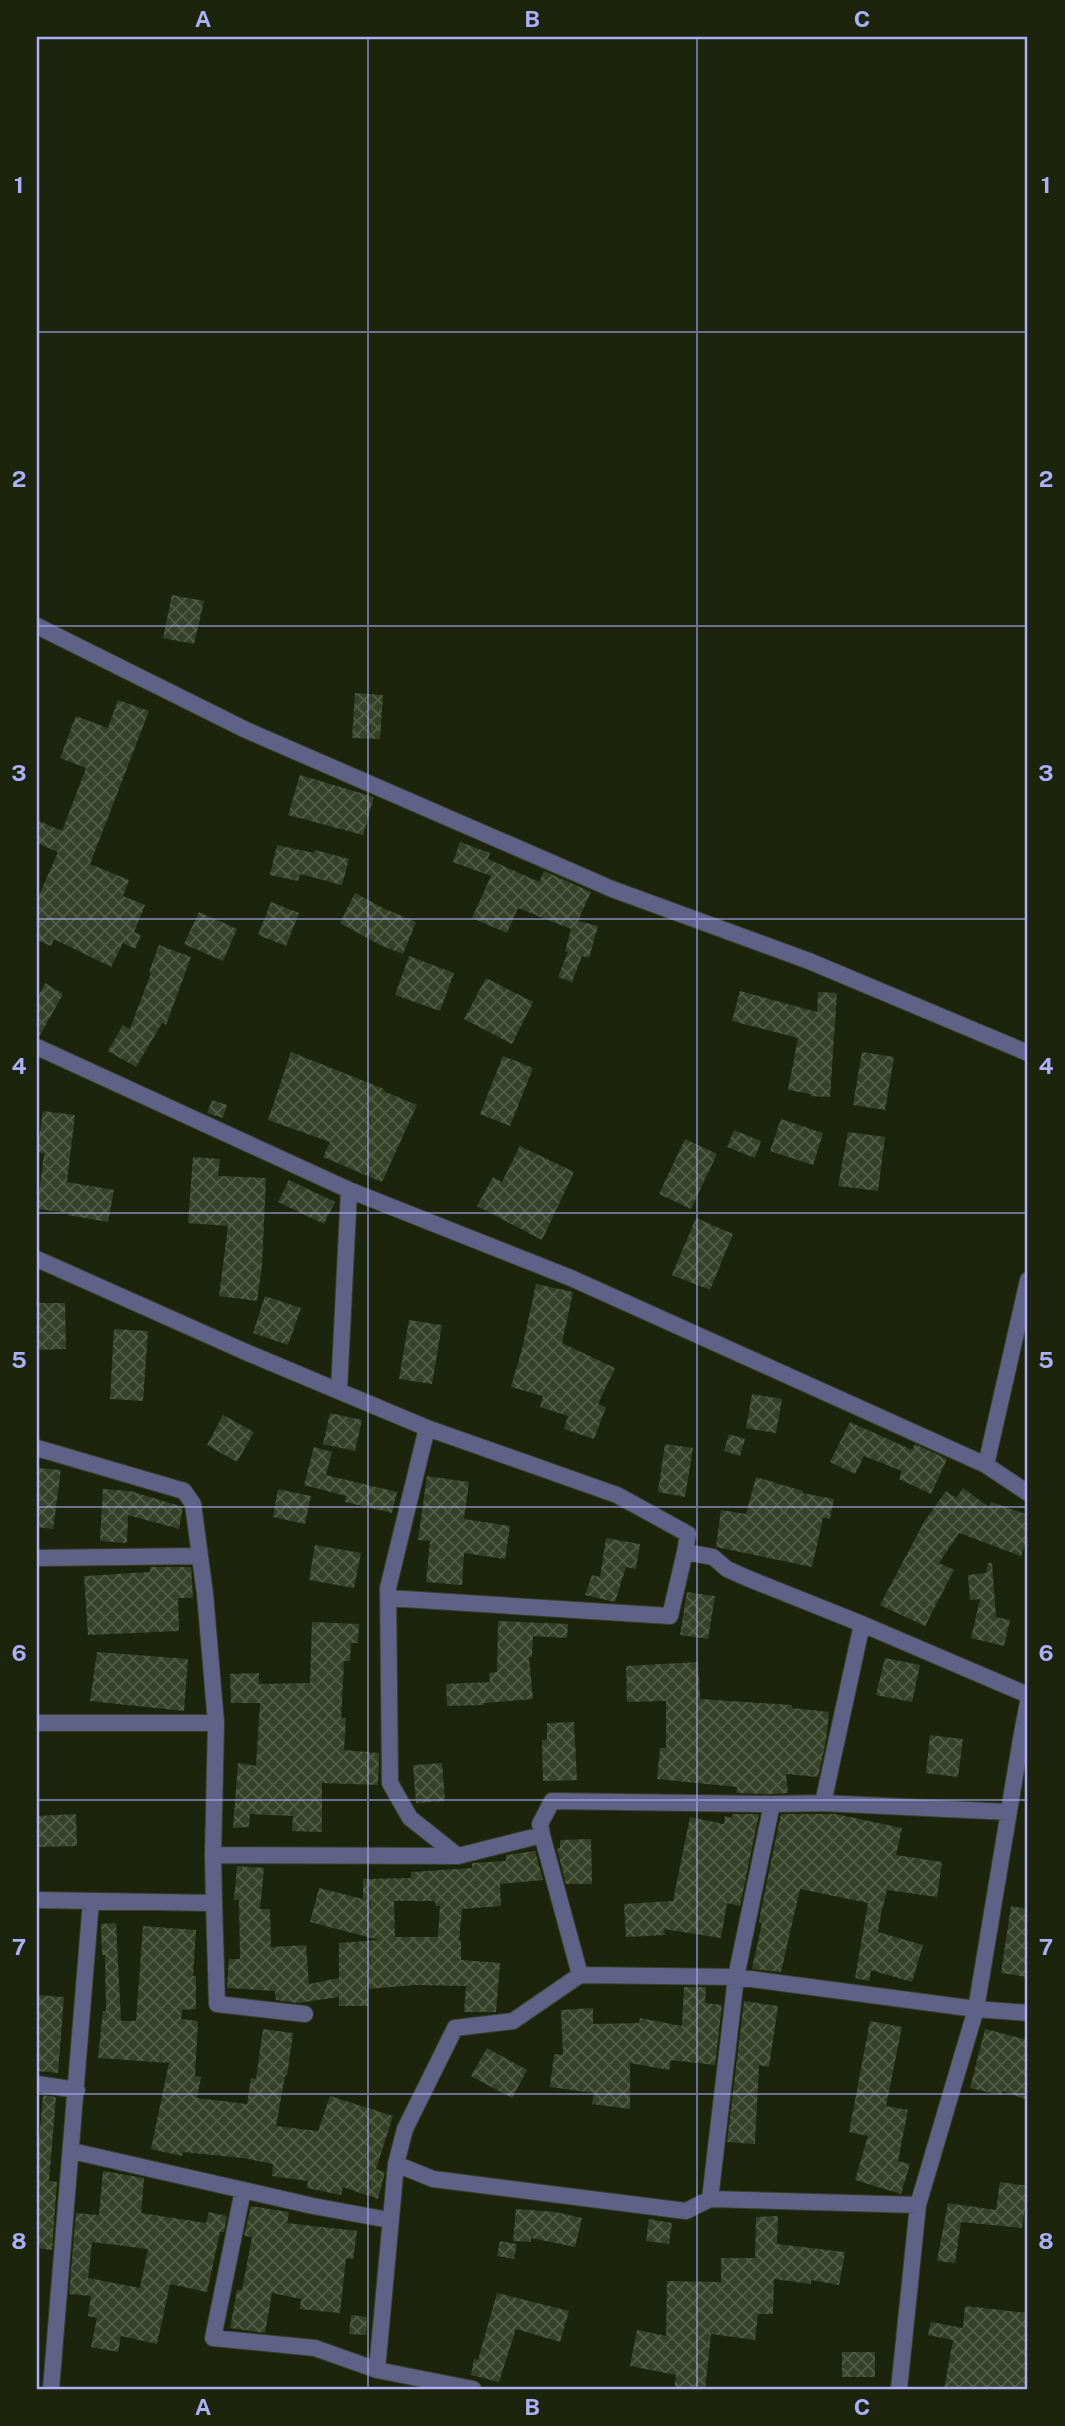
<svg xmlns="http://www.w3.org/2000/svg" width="1065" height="2426" font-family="'Public Sans',sans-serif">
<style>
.building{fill:url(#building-cross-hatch);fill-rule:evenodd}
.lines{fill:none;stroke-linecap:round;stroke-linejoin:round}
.minor-casing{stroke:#374028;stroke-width:18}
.minor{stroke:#5f6186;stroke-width:16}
.grid{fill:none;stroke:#adaffb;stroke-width:2;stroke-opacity:0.55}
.neatline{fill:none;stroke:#adaffb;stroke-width:2.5}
.grid-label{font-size:23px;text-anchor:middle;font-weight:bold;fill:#adaffb}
</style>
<defs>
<pattern id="building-cross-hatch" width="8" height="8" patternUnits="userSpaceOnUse" patternTransform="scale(1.75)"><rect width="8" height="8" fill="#364127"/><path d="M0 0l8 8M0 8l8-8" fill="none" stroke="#535c45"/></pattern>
</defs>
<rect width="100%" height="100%" fill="#1c250c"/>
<path class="building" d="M172 595 204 601 194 644 163 638Z
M355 693 383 695 380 739 352 738Z
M118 700 149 711 90 864 129 880 123 896 145 905 134 932 141 935 135 949 123 943 111 967 54 939 51 946 37 940V900L58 852 37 843V820L62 831 86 768 60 758 76 716 108 728Z
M300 775 374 797 363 835 288 815Z
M460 842 490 853 488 859 539 882 544 871 591 892 578 921 598 926 589 958 582 956 572 982 558 977 568 952 565 951 571 929 518 908 507 933 472 918 491 876 453 862Z
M277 845 314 853 315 850 349 859 342 885 300 874 298 881 270 875Z
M355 893 385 909 416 922 403 954 380 945 340 923Z
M271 902 299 913 286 946 258 935Z
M199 912 237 929 223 961 184 944Z
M159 945 191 957 166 1025 162 1023 136 1067 108 1051 123 1025 130 1029 151 973 149 972Z
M409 956 454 973 440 1011 395 995Z
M486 978 533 1002 512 1044 464 1019Z
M45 983 63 994 39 1037H37V998Z
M740 991 817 1012 818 992 837 993 830 1097 811 1096V1094L788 1090 798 1038 732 1021Z
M291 1052 384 1089 383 1091 417 1105 382 1182 323 1157 330 1142 268 1120Z
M862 1052 894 1057 885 1110 853 1105Z
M503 1056 533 1068 510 1126 480 1114Z
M212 1100 227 1105 223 1118 207 1113Z
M43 1111 75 1115 67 1182 114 1190 108 1222 68 1215 69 1213 37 1209 44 1153 37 1152Z
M781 1119 823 1133 813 1165 770 1151Z
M734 1130 761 1141 755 1158 727 1147Z
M848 1132 885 1137 878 1191 838 1186Z
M685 1139 717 1154 691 1209 659 1194Z
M520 1146 574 1172 542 1240 477 1206 493 1177 502 1182Z
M193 1157 220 1159 218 1176 266 1178 262 1265 257 1301 219 1296 228 1226 188 1223Z
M289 1180 335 1202 324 1224 278 1202Z
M696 1218 733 1234 710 1290 672 1275Z
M536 1284 573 1292 562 1343 615 1368 598 1404 606 1407 594 1439 564 1429 568 1416 540 1407 543 1396 511 1387 522 1349Z
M265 1296 301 1308 288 1345 253 1333Z
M37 1303H65L66 1349 37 1350Z
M409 1320 442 1325 432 1384 399 1379Z
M114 1329 148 1331 143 1401 110 1399Z
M752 1394 782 1399 776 1433 746 1428Z
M330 1413 362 1420 355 1451 323 1444Z
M223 1415 254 1432 237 1462 207 1445Z
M850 1422 912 1450 915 1444 947 1459 931 1494 899 1479 902 1471 864 1456 855 1474 830 1462Z
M729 1434 745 1439 740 1456 724 1451Z
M665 1444 693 1448 685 1497 658 1492Z
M314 1447 332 1452 326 1475 397 1492 392 1513 345 1502 346 1496 304 1485Z
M37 1468 61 1470 53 1529 37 1527Z
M427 1476 469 1482 464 1519 510 1526 505 1559 464 1553 462 1585 426 1582 430 1541 418 1540Z
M756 1477 803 1491 802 1493 834 1499 830 1519 823 1518 812 1567 716 1547 721 1510 746 1514Z
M963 1488 989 1507 991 1502 1028 1515V1536L1021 1556 959 1533 939 1563 954 1570 925 1626 880 1605 924 1522 946 1491 956 1498Z
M103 1489 130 1491 183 1507 179 1529 128 1515 127 1543 100 1541Z
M278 1489 311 1496 305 1524 273 1517Z
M606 1538 640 1544 636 1569 626 1567 615 1602 585 1595 592 1575 600 1577Z
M315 1545 361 1553 354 1588 309 1580Z
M988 1563H992L996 1617 1010 1620 1004 1646 971 1638 980 1599 970 1600 968 1575 986 1573Z
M150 1567H191L193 1598H178L179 1631 88 1635 84 1576 150 1572Z
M687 1592 715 1596 708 1639 680 1635Z
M498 1621 568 1624 567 1638 533 1636 532 1657H529L533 1699 484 1703V1705L447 1706 446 1684 490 1682 489 1673 497 1672Z
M312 1622 359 1624 358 1643H351L350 1661H344L341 1718H346L344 1750 379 1753 378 1785 322 1783V1832L292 1831 293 1816 250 1814 249 1827 233 1828 238 1763 256 1766 260 1703H231L230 1674 259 1673V1684L310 1683Z
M97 1652 188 1659 184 1711 90 1701Z
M885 1658 920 1665 912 1702 876 1695Z
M698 1662 700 1699 792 1705V1708L829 1712 826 1741 818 1777 786 1774 788 1793 772 1794 736 1793 737 1787 657 1779 660 1748H666V1701L627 1702 626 1666Z
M574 1722 577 1780 543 1781 542 1740H547V1723Z
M930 1735 963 1739 958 1777 926 1773Z
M442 1763 445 1801 416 1803 413 1765Z
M76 1814 77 1846 37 1847V1816Z
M733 1814H759L740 1906 727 1903 721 1938 664 1929 665 1935 626 1937 624 1904 673 1901 690 1817 724 1824 725 1816 732 1818Z
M781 1814H835L902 1828 896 1855 942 1862 937 1897 887 1890 881 1914 878 1932 923 1945 912 1982 871 1970 869 1981 855 1978 868 1903 800 1889 781 1972 752 1969 762 1923 759 1922 761 1910Z
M591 1839 592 1884H566L557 1849 560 1848V1840Z
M535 1851 543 1880 500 1884 501 1906 462 1909 459 1940H461V1960L500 1963 496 2012H464L466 1986 415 1985 368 1989V2006H339V1997L298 2003 276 2000 275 1991 227 1988 229 1959H240L239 1900H234L237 1866 264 1868 260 1909H270L271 1947 306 1945 309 1984 339 1978V1943L379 1940 310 1922 319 1888 363 1899V1879L411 1878V1872L472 1868V1863L506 1861V1855ZM394 1901H435L436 1906H440L438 1937H395Z
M1011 1906 1028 1909V1977L1001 1973Z
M116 1923 121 2021H136L143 1926 196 1930 193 1976H196V2009L182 2010 181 2019 198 2021 195 2076 201 2077 197 2098 247 2104 251 2078 256 2079 263 2029 293 2033 287 2076H285L276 2126 318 2131 330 2096 393 2116 376 2169 385 2172 378 2199 343 2187 341 2195 307 2188 308 2181 272 2176 273 2164 243 2158 183 2152 182 2156 151 2149 169 2063 98 2058 103 2011H106L105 1955H102L101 1924Z
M684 1987H706L705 2003 722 2005 715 2065 671 2060 669 2070 630 2063V2109L592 2104 594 2093 550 2087 554 2054 563 2055 561 2010 593 2008V2024L639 2023 640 2018 682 2026Z
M37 1995 64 1997 58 2073 37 2071Z
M744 2001 778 2006 769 2067 759 2065 755 2144 727 2142Z
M870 2021 902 2027 886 2106 908 2110 898 2161 910 2164 901 2194 855 2180 868 2136 849 2132Z
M985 2029 1028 2040V2100L1002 2091 1001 2095 970 2088Z
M487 2048 527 2070 512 2098 471 2076Z
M43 2095 56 2097 49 2181 57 2182 52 2250 37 2248V2166Z
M103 2171 144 2178 141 2213 206 2223 209 2212 227 2216 224 2232H220L207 2292 170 2284 157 2344 121 2336 118 2352 91 2347 97 2318 88 2316 91 2296 69 2294 76 2213 99 2215ZM92 2242 148 2249 140 2288 88 2278Z
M1000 2182 1028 2186 1022 2228 961 2222 955 2263 937 2261 948 2203 996 2210Z
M251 2206 289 2212 287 2223 357 2231 353 2259 346 2258 340 2313 300 2309 301 2299 272 2293 265 2333 230 2328 237 2290H242L252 2237 244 2236Z
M516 2209 556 2212 582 2218 575 2247 531 2238V2242L513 2241Z
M778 2216 777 2244 845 2252 839 2285 811 2280V2284L774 2279 773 2314H758L755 2340 711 2334 705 2389H674L676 2375 630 2366 637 2330 666 2336 667 2281 721 2282V2258H755L756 2217Z
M649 2219 672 2223 669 2244 646 2241Z
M500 2241 517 2244 514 2259 497 2256Z
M497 2293 569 2311 560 2342 516 2329 499 2382 471 2375 474 2359 478 2360Z
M965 2306 1028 2313V2389H944L953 2340 928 2335 931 2322 963 2328Z
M351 2315 367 2317 366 2335 349 2334Z
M842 2352H875V2377H842Z"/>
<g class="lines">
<g class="minor-casing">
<path id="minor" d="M37 626 246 730 612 889 809 961 1028 1053
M37 1047 349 1190 571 1278 986 1465 1028 1493
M37 1259 248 1353 427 1428 617 1495 688 1534 685 1552 713 1557 727 1569 747 1578 862 1624 1028 1695
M339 1390 349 1190
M427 1428 388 1588 390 1783 410 1818 458 1856
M37 1448 184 1491 193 1504 205 1594 216 1723 213 1855 214 1903 37 1900
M986 1465 1028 1280
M37 1558 200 1556
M388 1598 670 1616 685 1552
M1028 1702 1021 1739 1028 1740
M37 1723H216
M823 1803 1009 1812
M542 1835 540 1824 552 1801 772 1804
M213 1855 458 1856 542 1835 580 1975
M214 1903 217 2004 305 2014
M37 2084 77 2090
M72 2151 313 2206 389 2220
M396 2164 433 2179 686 2211 710 2199 918 2205
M243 2190 213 2338 315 2348 377 2370
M710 2199 736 1977 772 1804 823 1803 862 1624
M51 2389 91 1901
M473 2389 377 2370 396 2164 405 2129 455 2028 513 2021 580 1975 736 1977 976 2009 1028 2013
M899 2389 918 2205 976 2009 1021 1739"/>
</g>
<use href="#minor" class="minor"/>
</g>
<path class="grid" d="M368 37V2389M697 37V2389M37 332H1028M37 626H1028M37 919H1028M37 1213H1028M37 1507H1028M37 1800H1028M37 2094H1028"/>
<rect width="1065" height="2426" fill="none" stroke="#1c250c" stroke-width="77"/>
<rect x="38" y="38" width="988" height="2350" class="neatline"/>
<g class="grid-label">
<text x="203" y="27">A</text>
<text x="532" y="27">B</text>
<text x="862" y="27">C</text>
<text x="19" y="193">1</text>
<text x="1046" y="193">1</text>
<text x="19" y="487">2</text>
<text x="1046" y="487">2</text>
<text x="19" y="781">3</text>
<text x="1046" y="781">3</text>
<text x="19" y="1074">4</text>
<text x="1046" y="1074">4</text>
<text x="19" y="1368">5</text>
<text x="1046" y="1368">5</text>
<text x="19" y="1661">6</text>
<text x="1046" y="1661">6</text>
<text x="19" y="1955">7</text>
<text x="1046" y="1955">7</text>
<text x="19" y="2249">8</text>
<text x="1046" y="2249">8</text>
<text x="203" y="2415">A</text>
<text x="532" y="2415">B</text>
<text x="862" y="2415">C</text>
</g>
</svg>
